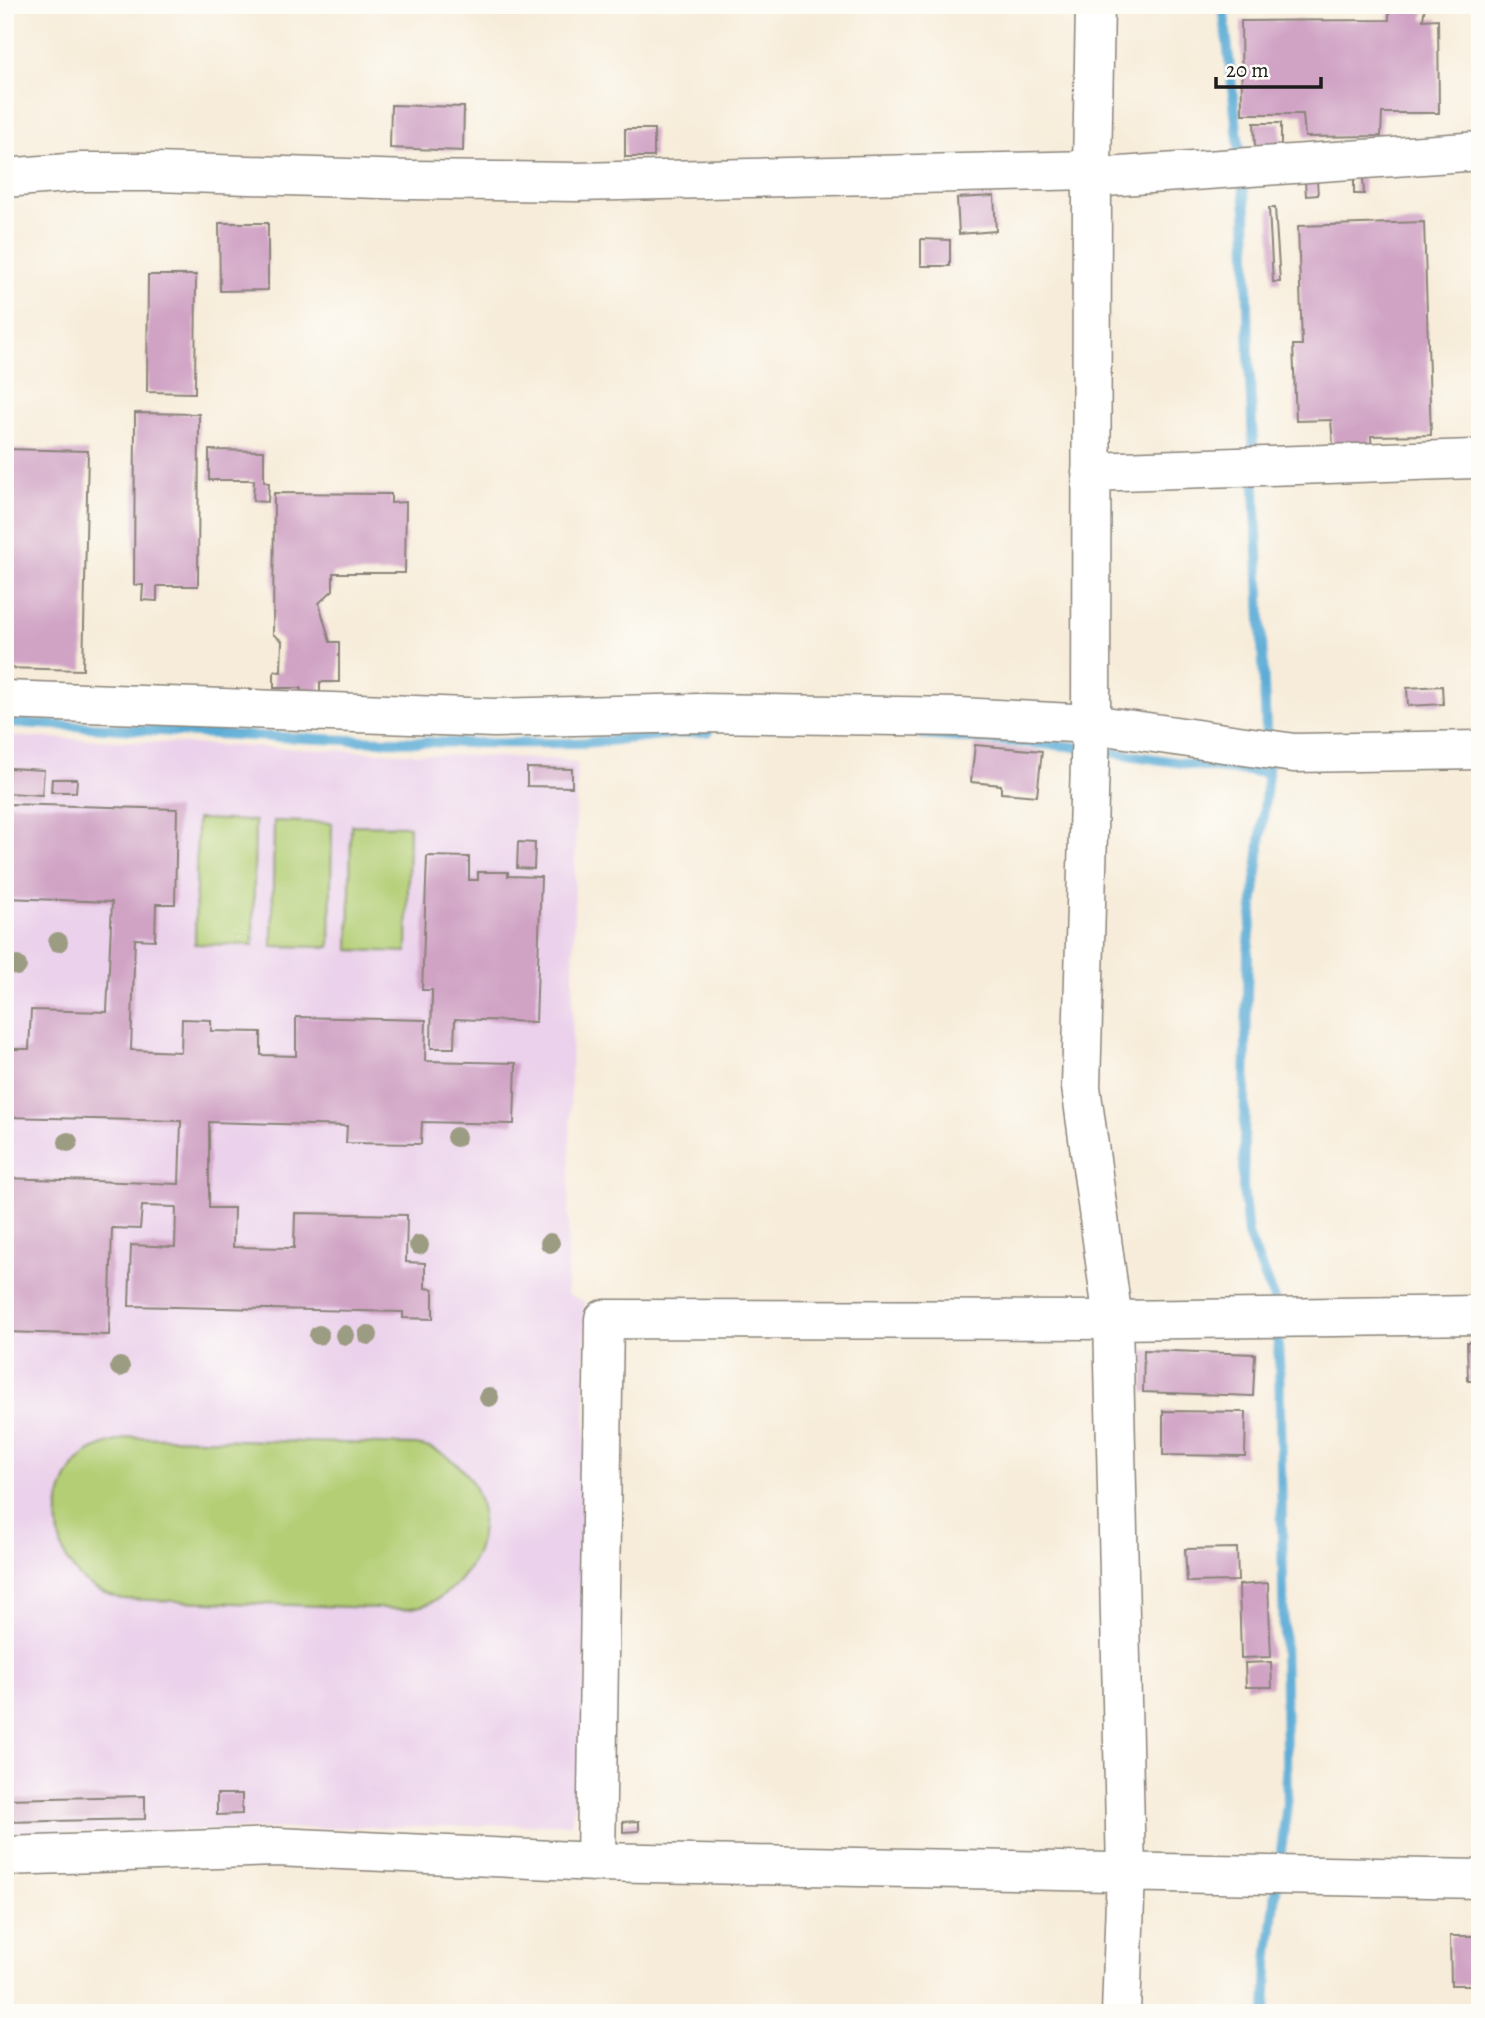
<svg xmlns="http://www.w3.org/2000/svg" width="1485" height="2018" font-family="Alegreya,serif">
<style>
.built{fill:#ebd1eb}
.pitch{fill:#b3ce74;stroke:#687548;stroke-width:2}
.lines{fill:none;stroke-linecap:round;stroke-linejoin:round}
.stream{stroke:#5cacd6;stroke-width:10}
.building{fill:#d0a3c5}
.minor-casing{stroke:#8a847a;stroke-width:41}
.minor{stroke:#fff;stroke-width:38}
.tree{fill:#9c9c82}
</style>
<rect width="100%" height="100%" fill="#fdfcf7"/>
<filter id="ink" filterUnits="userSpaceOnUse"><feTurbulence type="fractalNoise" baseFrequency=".0143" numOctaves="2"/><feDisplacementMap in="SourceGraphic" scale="14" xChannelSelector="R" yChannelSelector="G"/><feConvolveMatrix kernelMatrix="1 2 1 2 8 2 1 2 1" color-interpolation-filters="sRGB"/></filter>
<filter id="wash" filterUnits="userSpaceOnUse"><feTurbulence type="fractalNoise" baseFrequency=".00686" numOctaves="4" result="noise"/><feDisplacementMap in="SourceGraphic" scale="28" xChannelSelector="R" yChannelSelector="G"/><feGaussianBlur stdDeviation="1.57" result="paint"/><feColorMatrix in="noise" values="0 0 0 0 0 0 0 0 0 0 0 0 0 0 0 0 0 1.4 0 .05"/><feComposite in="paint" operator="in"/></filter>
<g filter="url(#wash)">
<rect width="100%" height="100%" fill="#f7ecd9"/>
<path class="built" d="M5 736 562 760 577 763 567 1294 585 1302 586 1719 571 1824 5 1833Z"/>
<path class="pitch" d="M197 819 255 821 253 945 195 944Z
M274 821 332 823 330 947 272 946Z
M351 825 409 826 407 952 349 950Z
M132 1437 416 1445C423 1446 431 1448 437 1451 504 1483 492 1573 430 1603 422 1607 412 1608 404 1609L122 1599C109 1595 94 1590 83 1580 50 1551 50 1494 78 1461 90 1447 115 1441 132 1437Z"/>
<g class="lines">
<path class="stream" d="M1223 5 1246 211 1249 357 1268 773 1248 951 1243 1186 1248 1235 1274 1299 1279 1358 1287 1804 1279 1867
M5 722C193 733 381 745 570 743 616 743 661 732 708 732
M923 735 1068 746 1215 768 1268 773
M1266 2013 1268 1962 1277 1883"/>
</g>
<g id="blocks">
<path class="building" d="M1389 5H1425L1423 20 1438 19 1439 113H1382L1381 136 1305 137 1303 114H1242L1241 21 1389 20Z
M391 105 464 107 463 151 390 148Z
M1254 123H1281V147H1255Z
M625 129H654V157H625Z
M1363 178 1364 194H1354V179Z
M1305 181H1317L1318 195 1306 196Z
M994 196 996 231 959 234 957 198Z
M1269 208H1275L1280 282H1273Z
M1424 222 1431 435 1371 436 1373 477 1334 459 1331 420 1296 421 1293 345H1302L1298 226Z
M219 223H268V290L220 291Z
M921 239 950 240V266H921Z
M148 275H196L195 393 147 392Z
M135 413 199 414 198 586H157V601L142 600 143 585H134Z
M5 449 88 451 83 670 5 668Z
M209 450 264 451V482L269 483 268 502 253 501 254 480H209Z
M274 493 391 494V503L406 502 405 573H333V590L319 603 330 642H339V682H320V693H301V688H274V671L281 672 282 641 273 634Z
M1442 686 1443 704 1408 706 1407 688Z
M975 745 1042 751 1037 796 1001 793V785L971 782Z
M9 768 44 770 42 795 7 793Z
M527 768 572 769V787L527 786Z
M52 779H77L76 792H51Z
M9 804 177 809 175 904H156L155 940 135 939 131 1050 181 1052 182 1019 211 1020V1031L261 1032V1055L296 1056V1017L426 1020 425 1061 516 1063 514 1124 422 1122 421 1144 346 1143 347 1126 209 1122V1208H234L233 1247 294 1248 295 1213 407 1215 406 1262 425 1263V1288L433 1289V1319L403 1318V1312L129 1306 131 1245 175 1247 176 1207 142 1206 140 1229 112 1228 109 1335 5 1332V1178L179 1184 181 1121 5 1117V1049H29L31 1010 107 1012 112 902 6 898Z
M518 842 535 843 534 869 517 868Z
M427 856 469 857V880H478V872H508V876L541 877 536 1022 455 1019 454 1048H431L432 990H422Z
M1467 1342H1480V1381H1468Z
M1144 1350 1255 1354 1253 1396 1143 1392Z
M1163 1411 1246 1412 1245 1456 1163 1455Z
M1237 1548 1238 1581 1187 1582 1185 1549Z
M1268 1583 1271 1657 1241 1658 1239 1585Z
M1271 1662 1272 1687H1246L1245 1663Z
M217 1794H242V1814L217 1815Z
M145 1796V1819L5 1822V1799Z
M639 1821V1831L623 1832V1822Z
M1450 1936H1480V1985H1451Z"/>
</g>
</g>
<g filter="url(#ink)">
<use href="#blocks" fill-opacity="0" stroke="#8a847a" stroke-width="2"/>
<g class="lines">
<g class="minor-casing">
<path id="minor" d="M1095 5 1092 170 1091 724 1081 1087 1113 1320 1126 1871 1121 2013
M5 178 79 172H155L410 180 576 182 1092 170
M1092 178 1480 151
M1091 472 1473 459
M5 700 494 718 699 713 960 717 1091 724 1294 753 1480 750
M5 1856 277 1847 596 1862 1480 1879
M596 1862 604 1319 1113 1320 1480 1315"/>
</g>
<use href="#minor" class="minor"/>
</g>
<g class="tree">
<circle cx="58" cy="942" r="10"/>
<circle cx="17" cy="966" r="10"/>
<circle cx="456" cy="1137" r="10"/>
<circle cx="68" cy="1142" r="10"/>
<circle cx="550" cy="1243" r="10"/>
<circle cx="419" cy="1245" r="10"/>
<circle cx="319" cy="1335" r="10"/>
<circle cx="345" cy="1335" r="10"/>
<circle cx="368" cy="1335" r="10"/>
<circle cx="120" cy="1367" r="10"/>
<circle cx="489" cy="1397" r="10"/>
</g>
</g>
<rect width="1485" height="2018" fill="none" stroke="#fdfcf7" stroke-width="28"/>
<path d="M1216 77v10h105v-10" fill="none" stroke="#1c1c1c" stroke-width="3.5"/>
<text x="1226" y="77" font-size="21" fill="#1c1c1c" stroke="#fdfcf7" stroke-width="5" paint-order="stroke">20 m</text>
</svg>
